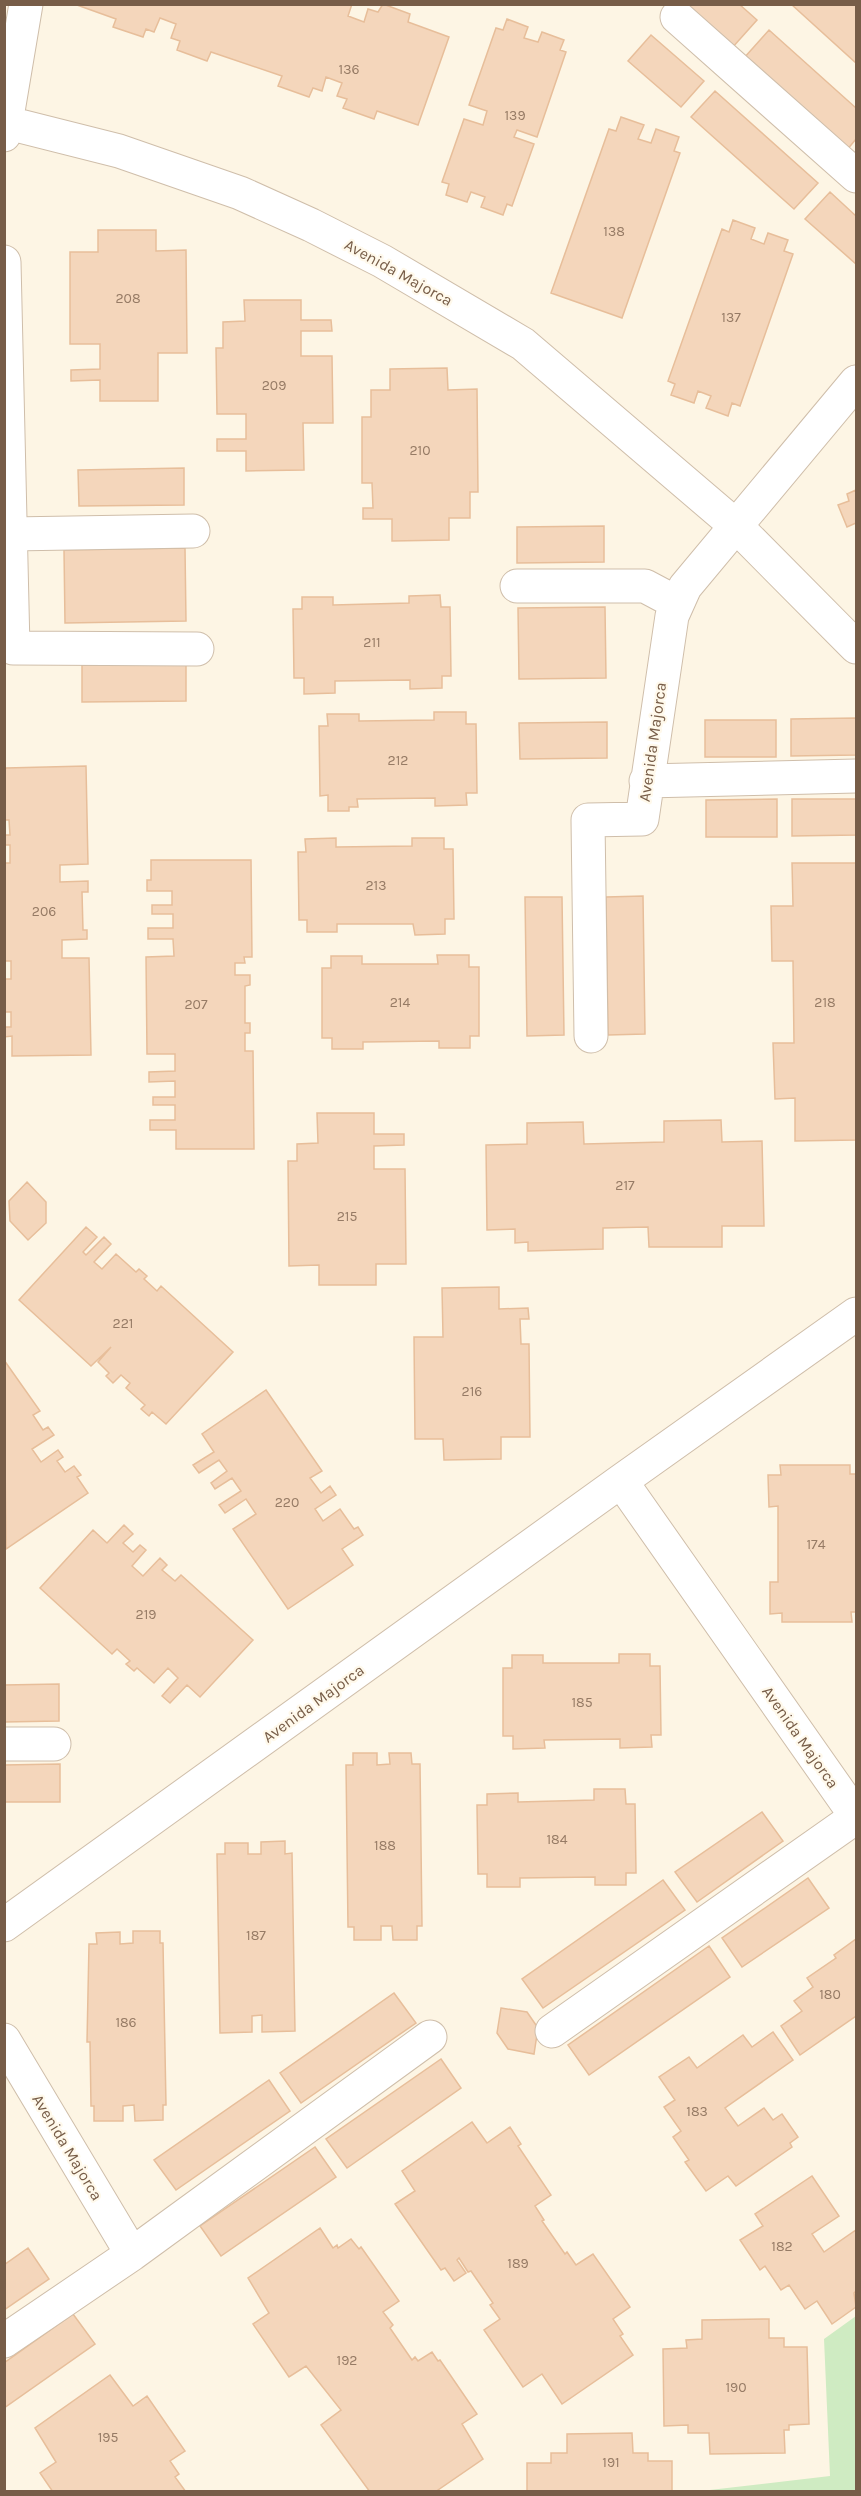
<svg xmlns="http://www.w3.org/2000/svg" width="861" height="2496" font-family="Karla,sans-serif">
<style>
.green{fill:#cfebc2}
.building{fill:#f4d6bb;stroke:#e7be9a;stroke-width:1.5}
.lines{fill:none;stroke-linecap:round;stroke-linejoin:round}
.minor-casing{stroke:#cfbeaa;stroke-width:35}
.minor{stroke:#fff;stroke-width:33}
.labels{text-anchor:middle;stroke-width:4.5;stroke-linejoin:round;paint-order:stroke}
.number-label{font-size:14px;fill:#967b65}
.street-label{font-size:16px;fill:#775d48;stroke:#fff9eb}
</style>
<rect width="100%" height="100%" fill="#fdf5e4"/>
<path class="green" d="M856 2316V2491H701L830 2476 824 2339Z"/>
<path class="building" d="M352 4 348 16 364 22 368 9 378 12 383 4 410 14 408 22 449 37 418 125 377 111 374 119 343 108 347 99 337 96 342 83 326 77 322 91 313 88 309 97 278 86 282 76 211 52 207 61 177 50 180 41 171 38 176 24 160 18 154 32 146 29 143 37 113 27 116 19 77 5Z
M684 4H739L757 20 732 48Z
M791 4H856V63Z
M507 19 528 27 524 38 538 42 542 32 564 40 560 50 566 52 537 137 517 130 514 137 534 144 512 206 507 204 503 215 481 207 485 197 471 192 467 202 446 195 449 184 442 182 464 119 483 125 487 111 469 105 496 28 503 30Z
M769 30 856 108V139L847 150 744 58Z
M651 35 704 81 681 107 628 61Z
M715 91 818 183 794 209 691 117Z
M621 117 644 125 638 139 651 143 656 129 679 137 674 151 680 153 622 318 551 293 609 129 616 131Z
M830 192 856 216V264L805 219Z
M733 220 755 228 751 239 764 244 768 233 788 240 784 251 793 254 740 406 732 403 728 416 706 408 711 396 698 391 694 403 671 395 675 384 668 381 722 229 729 232Z
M98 230H156V251L186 250 187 353H158V401H100V380L71 381V370L100 369V344H70V252H98Z
M244 300H301V320H331L332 331H301V356H332L333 423H303L304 470 246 471V451H217V439H246V414H217L216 348H223V322L245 321Z
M447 368 448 390 477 389 478 492H470V518H449V540L392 541V519H363V508H373L372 483H362V417H371V390H390V369Z
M184 468V505L79 506 78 470Z
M856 490V523L847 527 838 505 849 501 847 494Z
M604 526V562L517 563V527Z
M185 548 186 621 65 623 64 550Z
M440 595 441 607H450L451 676H442V688L410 689V680L335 681V693L304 694V678H294L293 609H302V597H333V605L409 603V596Z
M605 607 606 678 519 679 518 608Z
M82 665H186V701L82 702Z
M434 712H466V724H476L477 793H466L467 805 435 806V798L357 799 358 807H349V811H328V795L320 796 319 726H328L327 714H359V721L434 720Z
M856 718V755L791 756V719Z
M705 720H776V757H705Z
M607 722V758L520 759 519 723Z
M86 766 88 864 60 865V882L88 881V892H82L83 930H87V939L62 940V958H89L91 1055 12 1056V1036L4 1037V1027H11V1012H4V979H11V961H4V863H10V845H4V835H10L9 820H4V771L6 768Z
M777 799V837H706V800Z
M792 799H856V835L792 836Z
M336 838V847L412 846V838H444V849H453L454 919H445V934L415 935 413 924H337V932H307V920H299L298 852H306L305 839Z
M151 860H251L252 957H244L245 963H235V975H250V985L245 986V1023H250V1033H245V1051H253L254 1149H176V1130H150V1120H175V1105H153V1097H175V1081L149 1082V1072L175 1071V1054H147L146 957 174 956 173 939H148V928H173V914H152V905H172V891H147V880H151Z
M792 863H856V1140L795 1141V1098L775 1099 773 1043H794L793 961H772L771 906H793Z
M643 896 645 1034 608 1035 606 897Z
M525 897H562L564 1035 527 1036Z
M437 955H469V967H479V1036H470V1048H439V1041L363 1042V1049H332V1038H322V968H331V956H362V964H438Z
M317 1113H374V1134H404V1145L374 1146V1169H405L406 1264H376V1285H319V1265L289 1266 288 1161H297V1144L318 1143Z
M721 1120 722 1142 762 1141 764 1226H722V1247H649L648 1227 603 1228V1249L528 1251V1242L515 1243V1229L487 1230 486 1145 527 1144V1123L583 1122 584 1144 664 1142V1121Z
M27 1182 46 1202V1223L28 1240 10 1221 9 1201Z
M86 1227 97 1237 83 1252 86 1255 104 1237 111 1244 94 1262 102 1269 116 1254 136 1272 139 1269 147 1276 144 1279 157 1291 161 1286 233 1352 166 1424 152 1412 149 1416 141 1409 145 1405 126 1388 130 1383 121 1375 113 1383 106 1376 109 1373 98 1362 111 1347 91 1366 19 1300Z
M499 1287V1309L528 1308 529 1319H520L521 1344H529L530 1437H501V1459L444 1460 443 1439H415L414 1337H443L442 1288Z
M4 1360 40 1411 33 1415 43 1430 48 1427 54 1435 32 1449 41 1462 58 1450 63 1457 57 1461 65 1472 74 1466 81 1475 77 1477 88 1493 6 1549Z
M266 1390 322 1471 310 1478 321 1493 330 1486 336 1495 315 1509 323 1521 340 1509 354 1529 358 1527 363 1535 342 1549 353 1565 288 1609 233 1529 256 1514 246 1499 225 1513 219 1505 241 1491 232 1478 215 1489 211 1483 227 1471 219 1460 199 1473 193 1465 214 1452 202 1434Z
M780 1465H850V1474H856V1612H851L852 1622H782V1613L770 1614V1582H778V1506L769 1507 768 1475H781Z
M124 1525 133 1534 123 1543 133 1552 140 1545 146 1550 132 1566 143 1576 160 1558 167 1565 162 1570 175 1581 181 1575 253 1640 200 1697 187 1685 170 1703 162 1696 178 1678 168 1668 154 1683 137 1668 134 1671 126 1664 130 1661 117 1649 112 1654 40 1588 93 1530 107 1543Z
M619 1654H650V1666H660L661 1735H651L652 1747 620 1748V1739L544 1740 545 1748 513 1749V1736H503V1668H512V1655H543V1663H619Z
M59 1684V1721L4 1722V1685Z
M353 1753H377V1765L390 1764 389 1753H411L412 1764H420L422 1926H417V1940H393L392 1926H381V1940H354V1927H348L346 1765H353Z
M60 1764V1802H4V1765Z
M594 1789H625L626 1804H635L636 1873H626V1885H595V1877L520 1878V1887H487V1874H478L477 1805H487V1794L518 1793V1802L594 1800Z
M762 1812 783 1841 697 1902 675 1872Z
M285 1841V1854L292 1853 295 2031 262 2032V2015L252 2016V2032L220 2033 217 1854H225V1843H248V1854H261V1842Z
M808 1878 829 1908 742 1967 722 1938Z
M663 1880 685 1910 543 2008 522 1979Z
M133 1931H160V1943H163L166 2105H163V2120L135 2121 134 2105 123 2106V2121H94V2106H91L90 2042H87L89 1944H97L96 1933 120 1932V1944L133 1943Z
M856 1939V2016L800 2055 781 2026 802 2011 794 2001 813 1987 807 1978 836 1958 834 1955Z
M709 1946 730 1977 589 2075 568 2045Z
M394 1993 416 2023 301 2103 280 2073Z
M501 2008 527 2012 538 2028 534 2054 508 2049 497 2033Z
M773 2032 793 2060 725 2108 738 2126 764 2108 773 2120 782 2114 798 2137 790 2143 792 2147 736 2186 728 2176 706 2191 685 2162 689 2160 673 2137 681 2131 664 2107 675 2100 659 2077 689 2057 697 2068 743 2035 752 2047Z
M441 2059 461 2088 347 2168 326 2139Z
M269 2080 290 2111 176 2190 154 2160Z
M472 2122 487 2143 510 2127 521 2144 518 2146 551 2195 535 2206 544 2220 542 2221 565 2254 567 2252 576 2265 593 2254 630 2307 613 2319 623 2334 620 2336 633 2355 562 2404 542 2374 523 2387 484 2330 500 2319 490 2305 493 2303 471 2271 468 2272 459 2258 457 2260 466 2273 454 2281 445 2268 441 2270 395 2204 415 2191 402 2171Z
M315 2147 336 2177 221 2256 200 2226Z
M812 2176 839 2216 812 2234 824 2252 856 2230V2291L854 2293 856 2307 832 2324 817 2301 805 2309 789 2285 781 2290 765 2266 760 2270 740 2240 763 2226 755 2214Z
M320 2228 333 2248 337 2245 338 2248 351 2239 359 2249 361 2247 399 2301 383 2312 393 2325 390 2328 412 2360 415 2357 418 2361 432 2352 438 2361 440 2360 477 2414 462 2424 483 2459 435 2492H370L321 2425 341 2410 306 2366 289 2377 253 2324 269 2313 248 2278Z
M28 2248 49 2279 4 2310V2265Z
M73 2314 95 2344 4 2408V2363Z
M769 2319V2338H784V2347H807L809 2424 789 2425V2430H784L785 2453 710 2454 709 2433H688V2425L664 2426 663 2349 687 2348 686 2340 702 2339V2320Z
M110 2375 133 2406 147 2396 185 2451 170 2461 179 2474 175 2477 186 2492H53L40 2473 56 2462 35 2428Z
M632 2433 633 2453H648V2461H672V2492H527V2463H551V2453H567V2434Z"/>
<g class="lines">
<g class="minor-casing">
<path id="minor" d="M677 17 856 176
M4 122 119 151 240 193 311 225 382 261 523 344 736 526 856 647
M4 135 26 4
M4 262 13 648 197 649
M11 534 193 531
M517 586H645L677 603
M646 781 856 776
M591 1036 588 820 642 819 672 616 685 587 856 382
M621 1481 856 1816
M4 1744H54
M4 1925 621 1481 856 1314
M552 2031 856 1817
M4 2040 132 2254
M4 2341 132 2254 430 2037"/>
</g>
<use href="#minor" class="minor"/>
</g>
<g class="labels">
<g class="number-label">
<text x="349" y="74">136</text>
<text x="515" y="120">139</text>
<text x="614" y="236">138</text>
<text x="128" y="303">208</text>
<text x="731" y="322">137</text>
<text x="274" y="390">209</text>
<text x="420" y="455">210</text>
<text x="372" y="647">211</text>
<text x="398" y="765">212</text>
<text x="376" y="890">213</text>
<text x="44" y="916">206</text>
<text x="400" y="1007">214</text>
<text x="825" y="1007">218</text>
<text x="196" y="1009">207</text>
<text x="625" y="1190">217</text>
<text x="347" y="1221">215</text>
<text x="123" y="1328">221</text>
<text x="472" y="1396">216</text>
<text x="287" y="1507">220</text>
<text x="816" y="1549">174</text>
<text x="146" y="1619">219</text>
<text x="582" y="1707">185</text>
<text x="557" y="1844">184</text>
<text x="385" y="1850">188</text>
<text x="256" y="1940">187</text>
<text x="830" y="1999">180</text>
<text x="126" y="2027">186</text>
<text x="697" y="2116">183</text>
<text x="782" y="2251">182</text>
<text x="518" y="2268">189</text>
<text x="347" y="2365">192</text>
<text x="736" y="2392">190</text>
<text x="108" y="2442">195</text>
<text x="611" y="2467">191</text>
</g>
<g class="street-label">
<text transform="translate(399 272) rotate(29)" y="6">Avenida Majorca</text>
<text transform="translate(652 742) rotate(-82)" y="6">Avenida Majorca</text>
<text transform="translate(313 1703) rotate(-36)" y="6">Avenida Majorca</text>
<text transform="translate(801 1737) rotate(55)" y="6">Avenida Majorca</text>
<text transform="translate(68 2147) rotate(59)" y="6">Avenida Majorca</text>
</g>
</g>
<rect width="861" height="2496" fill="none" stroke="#775d48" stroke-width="12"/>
</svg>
